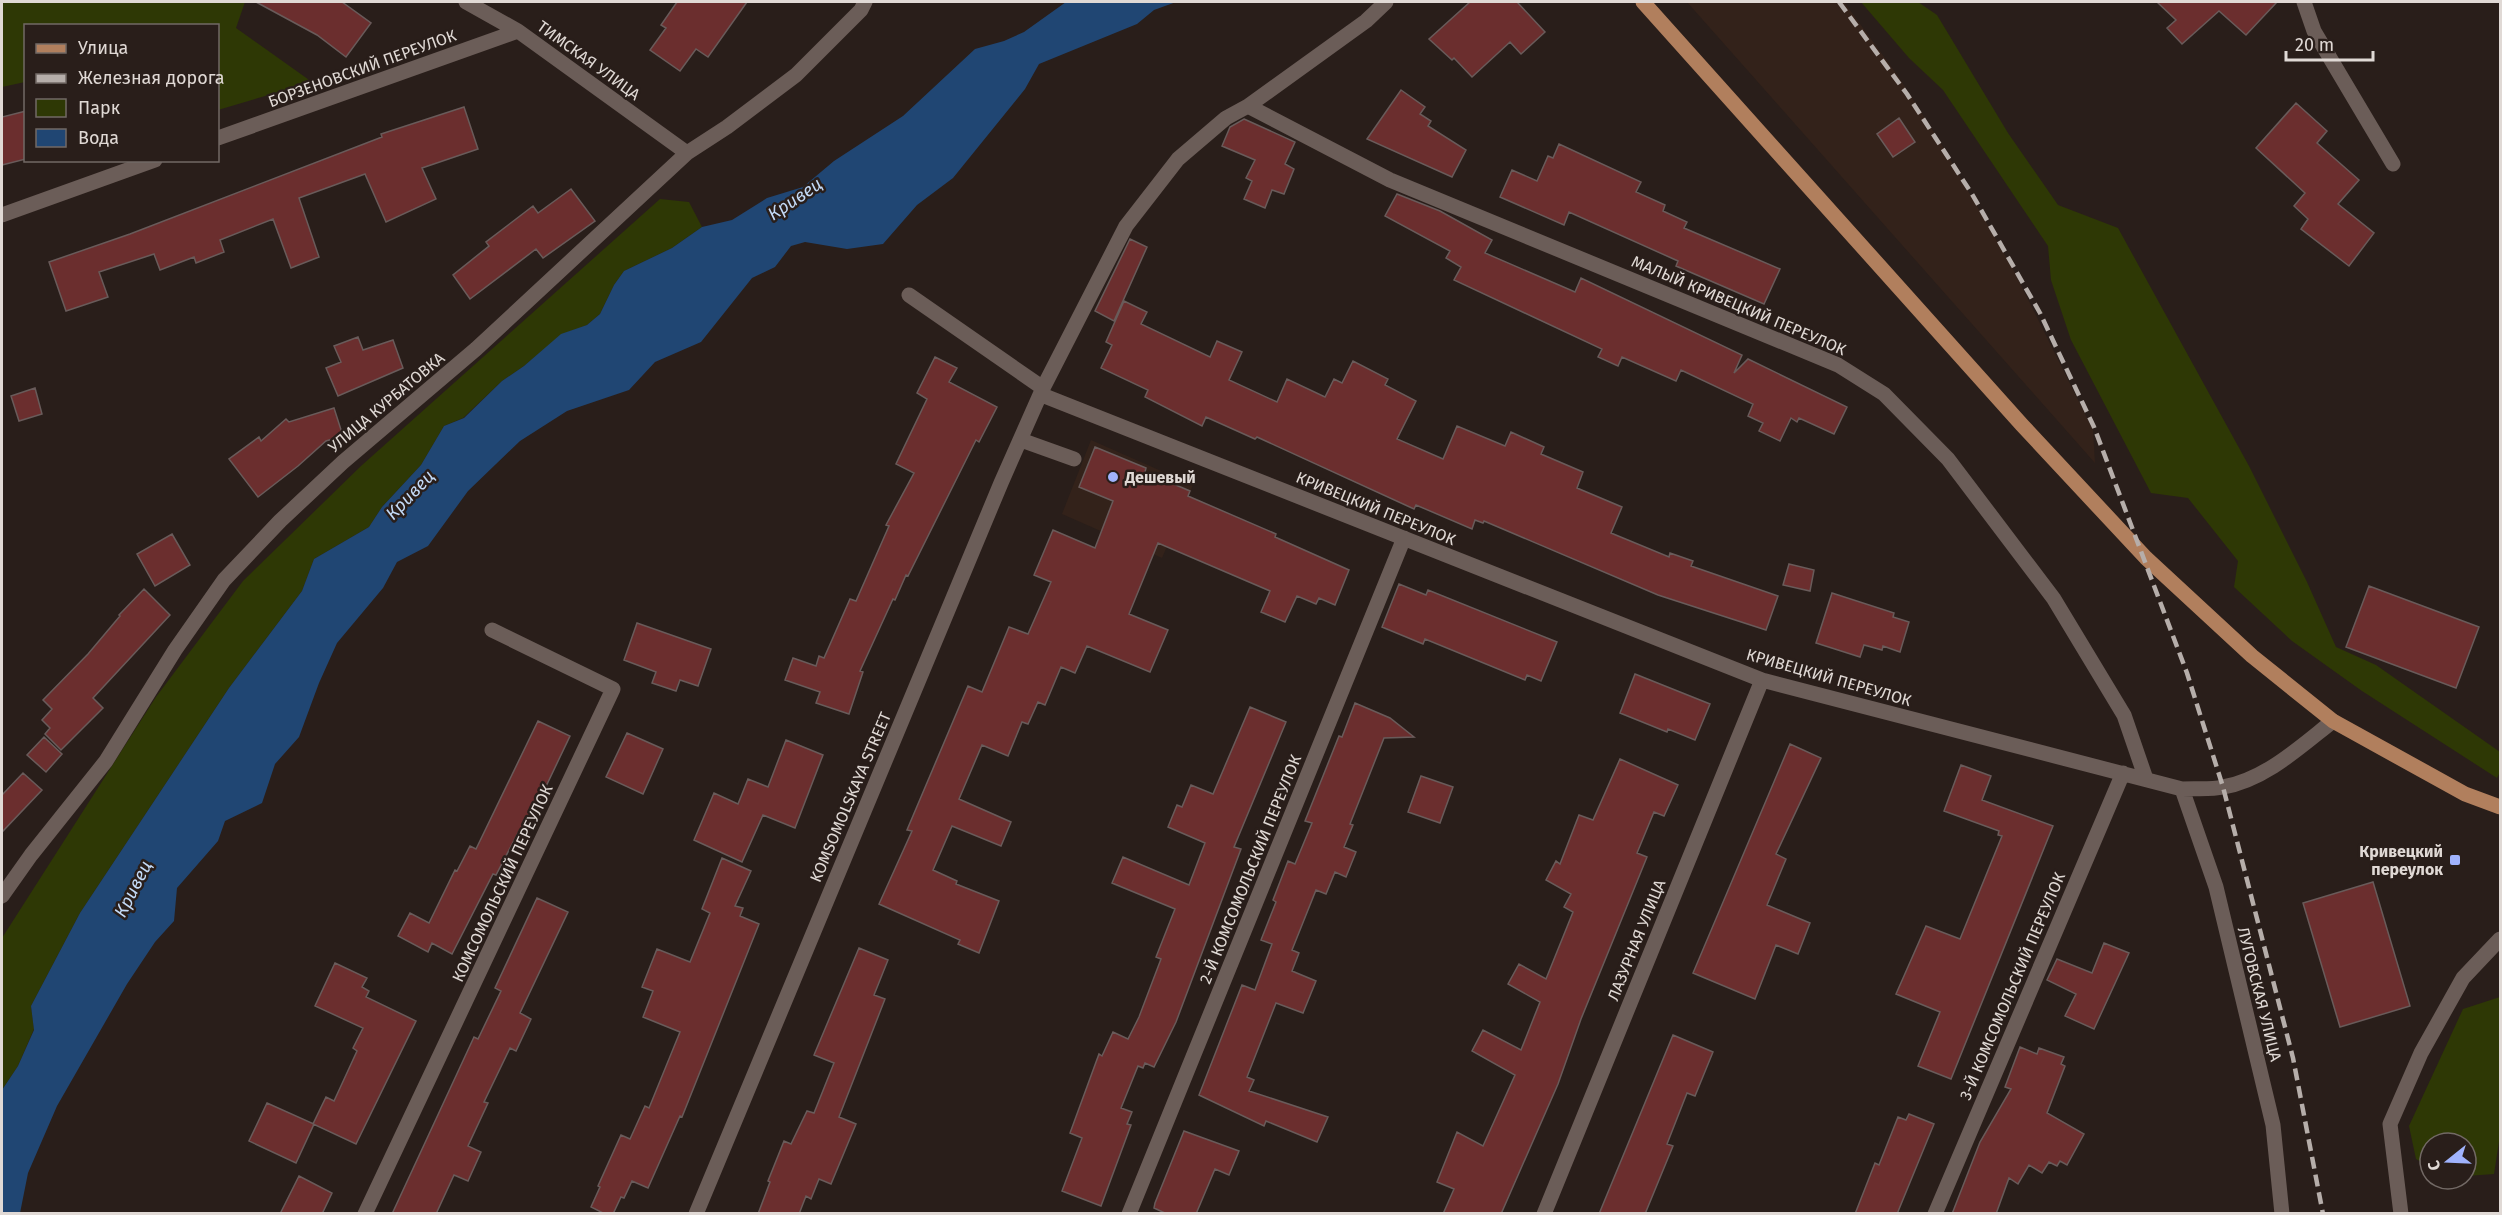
<svg xmlns="http://www.w3.org/2000/svg" width="2502" height="1215" font-family="'Fira Sans',sans-serif">
<style>
.built{fill:#33221a}
.green{fill:#2e3805}
.water{fill:#204673}
.building{fill:#6b2e2e;stroke:#695b5a;stroke-width:1.5}
.lines{fill:none;stroke-linecap:round;stroke-linejoin:round}
.minor{stroke:#6b5d58;stroke-width:15}
.major{stroke:#b17f5d;stroke-width:15}
.rail{stroke:#b6aeaa;stroke-width:4.5;stroke-dasharray:12 6;stroke-linecap:butt}
.poi-dot{fill:#a0b3fd;stroke:#291e1a;stroke-width:2}
.labels{text-anchor:middle;stroke-width:5;stroke-linejoin:round;paint-order:stroke}
.street-label{font-size:16px;fill:#e0d9d5;stroke:#291e1a}
.poi-label{font-size:16px;font-weight:bold;fill:#e0d9d5;stroke:#291e1a;text-anchor:start}
.water-label{font-size:18px;font-style:italic;fill:#c3daf7;stroke:#291e1a}
</style>
<rect width="100%" height="100%" fill="#291e1a"/>
<path class="built" d="M1687 2H1844L1898 76 1939 140 2013 269 2093 430 2095 463Z
M1091 440 1193 485 1162 558 1062 514Z"/>
<path class="green" d="M2 2H245L236 28 312 82 218 110V26H26L25 82 2 87Z
M1861 2H1918L1937 15 2008 133 2058 205 2118 228 2249 466 2307 582 2336 647 2376 665 2500 752V772L2497 778 2362 691 2292 641 2234 587 2238 561 2188 498 2151 493 2071 340 2051 280 2048 246 1943 90 1909 58Z
M660 199 689 202 702 227 672 248 624 271 614 285 600 314 587 325 561 335 524 366 502 381 463 418 444 426 421 465 382 507 369 527 314 559 302 591 229 688 80 913 31 1006 34 1029 18 1066 2 1090V938L156 697 243 581 361 466Z
M2500 997V1135L2494 1174 2466 1176V1143H2430V1167L2416 1159 2409 1126 2463 1009Z"/>
<path class="water" d="M1066 2H1176L1154 10 1137 24 1039 64 1025 89 953 178 917 205 883 244 847 249 805 242 791 246 775 267 752 278 701 342 655 362 629 390 567 411 520 441 468 491 428 546 397 562 383 588 337 643 319 683 299 737 275 764 262 803 225 821 218 841 177 888 174 921 155 942 127 984 57 1106 28 1173 20 1213H2V1090L18 1066 34 1030 31 1006 80 913 229 688 302 591 314 559 369 527 382 507 421 465 444 426 464 418 502 381 524 366 561 334 587 325 600 314 614 285 624 271 672 248 702 227 732 220 767 198 803 187 834 161 903 116 975 49 1004 41 1024 32Z"/>
<path class="building" d="M256 2H342L371 23 346 57 317 35Z
M677 2H747L708 57 696 49 680 71 650 50 666 28 661 25Z
M1470 2H1517L1545 32 1521 54 1510 42 1472 77 1454 58 1452 60 1429 39Z
M2157 2H2277L2246 35 2219 11 2182 44 2167 28 2176 20Z
M1401 90 1425 107 1420 114 1431 121 1428 126 1466 150 1452 177 1367 139Z
M2296 103 2327 131 2317 143 2359 180 2338 204 2374 233 2349 266 2301 229 2308 219 2294 206 2305 193 2256 148Z
M464 107 478 149 422 168 436 199 386 222 365 174 299 198 319 257 291 268 273 219 220 240 224 252 196 263 194 257 160 270 154 254 99 272 108 297 66 311 49 262 130 234 382 137 381 134Z
M26 111V159L2 165V117Z
M1899 118 1915 142 1893 157 1877 134Z
M1244 119 1295 142 1285 164 1294 169 1284 194 1272 190 1265 208 1244 199 1252 181 1246 178 1255 160 1222 146 1230 127Z
M1559 144 1641 182 1636 192 1665 205 1663 211 1687 222 1684 228 1780 269 1764 304 1676 266 1678 261 1569 212 1564 225 1500 197 1512 170 1537 181 1548 156 1553 158Z
M571 189 595 221 543 258 536 249 470 299 453 275 489 246 486 242 533 206 538 213Z
M1397 194 1440 211 1492 240 1485 253 1575 292 1581 278 1742 355 1734 373 1748 359 1847 407 1834 434 1799 418 1797 422 1791 418 1780 441 1759 431 1763 423 1748 416 1753 404 1681 370 1676 381 1622 357 1618 366 1598 357 1602 349 1454 280 1461 267 1446 258 1450 251 1385 216Z
M1130 239 1147 247 1114 321 1095 311Z
M1124 301 1147 312 1141 324 1210 357 1217 341 1242 352 1229 380 1277 402 1287 379 1325 397 1334 379 1342 383 1353 361 1388 379 1385 385 1416 401 1397 439 1443 459 1457 426 1505 446 1511 432 1544 447 1541 454 1583 472 1577 488 1622 507 1611 533 1669 557 1670 553 1693 561 1691 566 1778 596 1766 630 1658 595 1484 521 1483 523 1475 520 1472 529 1416 505 1414 509 1257 437 1255 439 1206 417 1202 426 1145 397 1148 390 1101 368 1112 345 1106 342Z
M358 337 363 350 393 340 403 368 338 396 326 368 341 362 334 346Z
M935 357 957 368 949 382 997 407 979 442 976 440 908 576 906 575 895 600 893 599 860 671 863 672 849 714 816 703 820 692 785 680 793 658 816 666 819 656 824 658 850 599 856 601 889 526 886 525 914 473 896 464 927 399 917 393Z
M35 388 42 414 19 421 11 396Z
M334 408 343 436 326 441 298 466 258 497 229 459 259 437 261 441 286 419 289 422Z
M1095 447 1146 468 1145 472 1190 491 1188 496 1276 534 1275 537 1349 570 1335 605 1319 598 1316 604 1297 596 1285 622 1261 612 1270 591 1158 543 1129 614 1168 630 1150 672 1087 646 1075 673 1061 667 1045 705 1038 702 1028 724 1022 722 1008 756 982 745 959 799 1011 822 1001 846 952 826 933 870 957 881 956 884 999 901 979 953 958 944 960 940 879 904 912 831 907 830 968 686 982 692 1009 627 1028 634 1051 582 1034 575 1053 530 1095 548 1113 501 1079 487Z
M172 534 190 565 155 586 137 554Z
M1789 564 1814 570 1810 591 1783 585Z
M1399 584 1426 595 1428 590 1557 642 1541 681 1527 675 1525 680 1425 639 1423 644 1382 627Z
M2369 586 2479 627 2456 688 2346 647Z
M144 589 170 615 93 698 103 708 61 750 45 734 50 728 42 720 52 709 43 700 88 654 120 616 119 615Z
M1832 593 1894 613 1893 617 1909 622 1900 652 1883 646 1882 650 1864 645 1860 657 1816 643Z
M637 623 711 649 698 686 680 680 676 691 652 683 656 672 624 660Z
M1635 674 1710 704 1695 740 1668 729 1667 732 1620 713Z
M1355 703 1390 718 1414 737 1384 738 1350 824 1353 825 1344 847 1356 852 1346 877 1335 872 1326 894 1316 890 1292 950 1299 953 1292 971 1316 981 1303 1013 1276 1003 1247 1077 1254 1080 1249 1091 1328 1117 1317 1142 1266 1121 1264 1126 1199 1095 1242 985 1255 990 1272 944 1261 940 1276 902 1273 900 1288 861 1295 864 1312 823 1305 821 1339 736 1342 737Z
M1250 707 1286 722 1234 847 1241 849 1176 1022 1154 1067 1145 1063 1143 1068 1138 1066 1121 1108 1132 1112 1127 1124 1131 1125 1101 1206 1062 1191 1082 1138 1070 1133 1099 1054 1102 1056 1113 1032 1128 1039 1139 1017 1161 959 1156 957 1175 909 1112 883 1123 857 1189 885 1205 843 1168 827 1177 805 1182 807 1191 785 1213 794Z
M538 721 570 736 540 799 539 798 522 833 519 831 496 875 493 874 452 954 432 943 428 952 398 936 410 913 429 923 455 870 457 871 470 846 476 849Z
M627 733 663 749 643 794 606 777Z
M44 737 62 754 46 772 27 755Z
M786 740 823 755 795 828 763 815 742 862 694 840 714 793 738 804 748 779 768 787Z
M1790 744 1821 758 1776 854 1786 859 1767 905 1810 923 1798 954 1776 945 1755 999 1693 973Z
M1620 759 1678 785 1664 816 1654 812 1637 853 1647 857 1581 1019 1558 1084 1501 1214H1443L1454 1189 1437 1182 1457 1132 1483 1146 1515 1075 1472 1051 1483 1030 1521 1050 1540 1002 1508 984 1519 964 1546 979 1573 912 1564 907 1571 894 1546 880 1556 861 1560 864 1579 815 1593 820Z
M1961 765 1991 776 1982 800 2053 826 1951 1079 1918 1066 1940 1012 1896 994 1926 926 1960 939 2002 836 1998 835 1999 831 1944 811Z
M23 773 42 790 2 832V795Z
M1421 776 1453 787 1440 823 1408 812Z
M722 858 751 871 735 906 743 908 740 916 759 924 682 1117 680 1116 648 1188 632 1181 624 1198 621 1197 613 1214H605L591 1207 600 1187 598 1186 621 1135 630 1139 645 1106 649 1108 680 1032 643 1017 653 991 642 987 657 949 690 962 710 913 702 909Z
M2373 882 2410 1006 2340 1027 2303 903Z
M537 898 568 912 520 1013 531 1019 516 1051 510 1048 484 1102 488 1103 468 1146 481 1152 468 1181 454 1175 436 1214H392L474 1037 478 1039 501 991 495 988Z
M2104 943 2129 953 2094 1029 2065 1016 2076 994 2047 980 2057 959 2092 973Z
M859 948 888 960 874 995 885 999 839 1117 856 1124 831 1184 819 1179 811 1199 806 1196 799 1214H758L770 1182 768 1181 784 1141 791 1144 807 1111 814 1113 834 1063 814 1055Z
M335 963 367 978 362 987 369 991 366 997 416 1021 356 1144 313 1124 326 1097 334 1101 357 1051 353 1048 363 1028 315 1006Z
M1673 1035 1713 1052 1695 1096 1687 1093 1667 1144 1673 1146 1645 1214H1599Z
M2020 1047 2037 1054 2039 1048 2064 1057 2061 1064 2065 1066 2047 1113 2084 1134 2067 1165 2060 1161 2057 1166 2049 1162 2042 1173 2029 1165 2018 1184 2009 1178 1996 1214H1952L1980 1142 2011 1089 2005 1087Z
M267 1103 314 1124 296 1163 249 1141Z
M1909 1114 1934 1124 1897 1214H1855L1875 1163 1879 1165 1898 1117 1906 1120Z
M1184 1131 1239 1151 1229 1175 1215 1169 1196 1214H1167L1154 1208 1155 1203Z
M299 1176 332 1193 322 1214H280Z"/>
<g class="lines">
<path class="minor" d="M466 2 518 31 687 153
M2304 2 2314 31 2393 164
M1248 106 1390 180 1838 365 1884 394 1948 459 2054 599 2124 715 2146 779
M218 138 518 31
M2 215 155 160
M909 295 1043 388
M1042 395 1762 680 2182 789C2195 788 2210 790 2223 787 2265 780 2301 746 2333 721
M1021 440 1074 459
M2182 789 2216 887 2273 1125 2282 1214
M2 896 31 855 106 761 175 650 224 580 280 521 343 462 476 349 687 153 727 127 796 75 861 10 865 2
M365 1214 613 689 492 630
M696 1214 1001 483 1043 388 1126 226 1178 159 1226 118 1248 106 1366 21 1386 2
M1129 1214 1404 538
M1544 1214 1762 680
M1935 1214 2123 773
M2401 1214 2390 1124 2421 1053 2463 978 2500 939"/>
<path class="major" d="M1643 2 2022 425 2146 558 2252 656 2333 721 2465 794 2500 807"/>
<path class="rail" d="M1839 2 1907 94 1972 194 2040 313 2094 427 2187 673 2223 787 2293 1058 2323 1214"/>
</g>
<g class="poi-dot">
<circle cx="1113" cy="477" r="6"/>
<rect x="2449" y="854" width="12" height="12" rx="3"/>
</g>
<g class="labels">
<g class="street-label">
<text transform="translate(589 60) rotate(36)" y="6">ТИМСКАЯ УЛИЦА</text>
<text transform="translate(362 68) rotate(-20)" y="6">БОРЗЕНОВСКИЙ ПЕРЕУЛОК</text>
<text transform="translate(1739 305) rotate(23)" y="6">МАЛЫЙ КРИВЕЦКИЙ ПЕРЕУЛОК</text>
<text transform="translate(386 402) rotate(-40)" y="6">УЛИЦА КУРБАТОВКА</text>
<text transform="translate(1376 508) rotate(22)" y="6">КРИВЕЦКИЙ ПЕРЕУЛОК</text>
<text transform="translate(1829 677) rotate(16)" y="6">КРИВЕЦКИЙ ПЕРЕУЛОК</text>
<text transform="translate(850 797) rotate(-67)" y="6">KOMSOMOLSKAYA STREET</text>
<text transform="translate(1250 869) rotate(-68)" y="6">2-Й КОМСОМОЛЬСКИЙ ПЕРЕУЛОК</text>
<text transform="translate(502 883) rotate(-65)" y="6">КОМСОМОЛЬСКИЙ ПЕРЕУЛОК</text>
<text transform="translate(1636 940) rotate(-68)" y="6">ЛАЗУРНАЯ УЛИЦА</text>
<text transform="translate(2012 986) rotate(-67)" y="6">3-Й КОМСОМОЛЬСКИЙ ПЕРЕУЛОК</text>
<text transform="translate(2260 994) rotate(76)" y="6">ЛУГОВСКАЯ УЛИЦА</text>
</g>
<g class="poi-label">
<text x="1125" y="483">Дешевый</text>
<text x="2443" y="857" text-anchor="end">Кривецкий<tspan x="2443" dy="18">переулок</tspan></text>
</g>
<g class="water-label">
<text transform="translate(795 199) rotate(-34)" y="6">Кривец</text>
<text transform="translate(410 495) rotate(-46)" y="6">Кривец</text>
<text transform="translate(133 889) rotate(-63)" y="6">Кривец</text>
</g>
</g>
<rect width="2502" height="1215" fill="none" stroke="#e0d9d5" stroke-width="6"/>
<rect x="24" y="24" width="195" height="138" fill="#291e1a" stroke="#726965" stroke-width="1.5"/>
<rect x="36" y="44" width="30" height="9" fill="#b17f5d" stroke="#726965" stroke-width="1.5"/>
<text x="78" y="54" font-size="18" fill="#e0d9d5">Улица</text>
<rect x="36" y="74" width="30" height="9" fill="#b6aeaa" stroke="#726965" stroke-width="1.5"/>
<text x="78" y="84" font-size="18" fill="#e0d9d5">Железная дорога</text>
<rect x="36" y="99" width="30" height="18" fill="#2e3805" stroke="#726965" stroke-width="1.5"/>
<text x="78" y="114" font-size="18" fill="#e0d9d5">Парк</text>
<rect x="36" y="129" width="30" height="18" fill="#204673" stroke="#726965" stroke-width="1.5"/>
<text x="78" y="144" font-size="18" fill="#e0d9d5">Вода</text>
<g transform="translate(2448 1161) rotate(252)"><circle r="28" fill="#291e1a" stroke="#726965" stroke-width="1.5"/>
<path d="M0-4.5L10 22L0 15L-10 22Z" fill="#a0b3fd"/>
<text y="-9" font-size="16" font-weight="bold" text-anchor="middle" fill="#e0d9d5">С</text>
</g>
<path d="M2286 51v9h87v-9" fill="none" stroke="#e0d9d5" stroke-width="3"/>
<text x="2295" y="51" font-size="18" fill="#e0d9d5" stroke="#291e1a" stroke-width="4.5" paint-order="stroke">20 m</text>
</svg>
